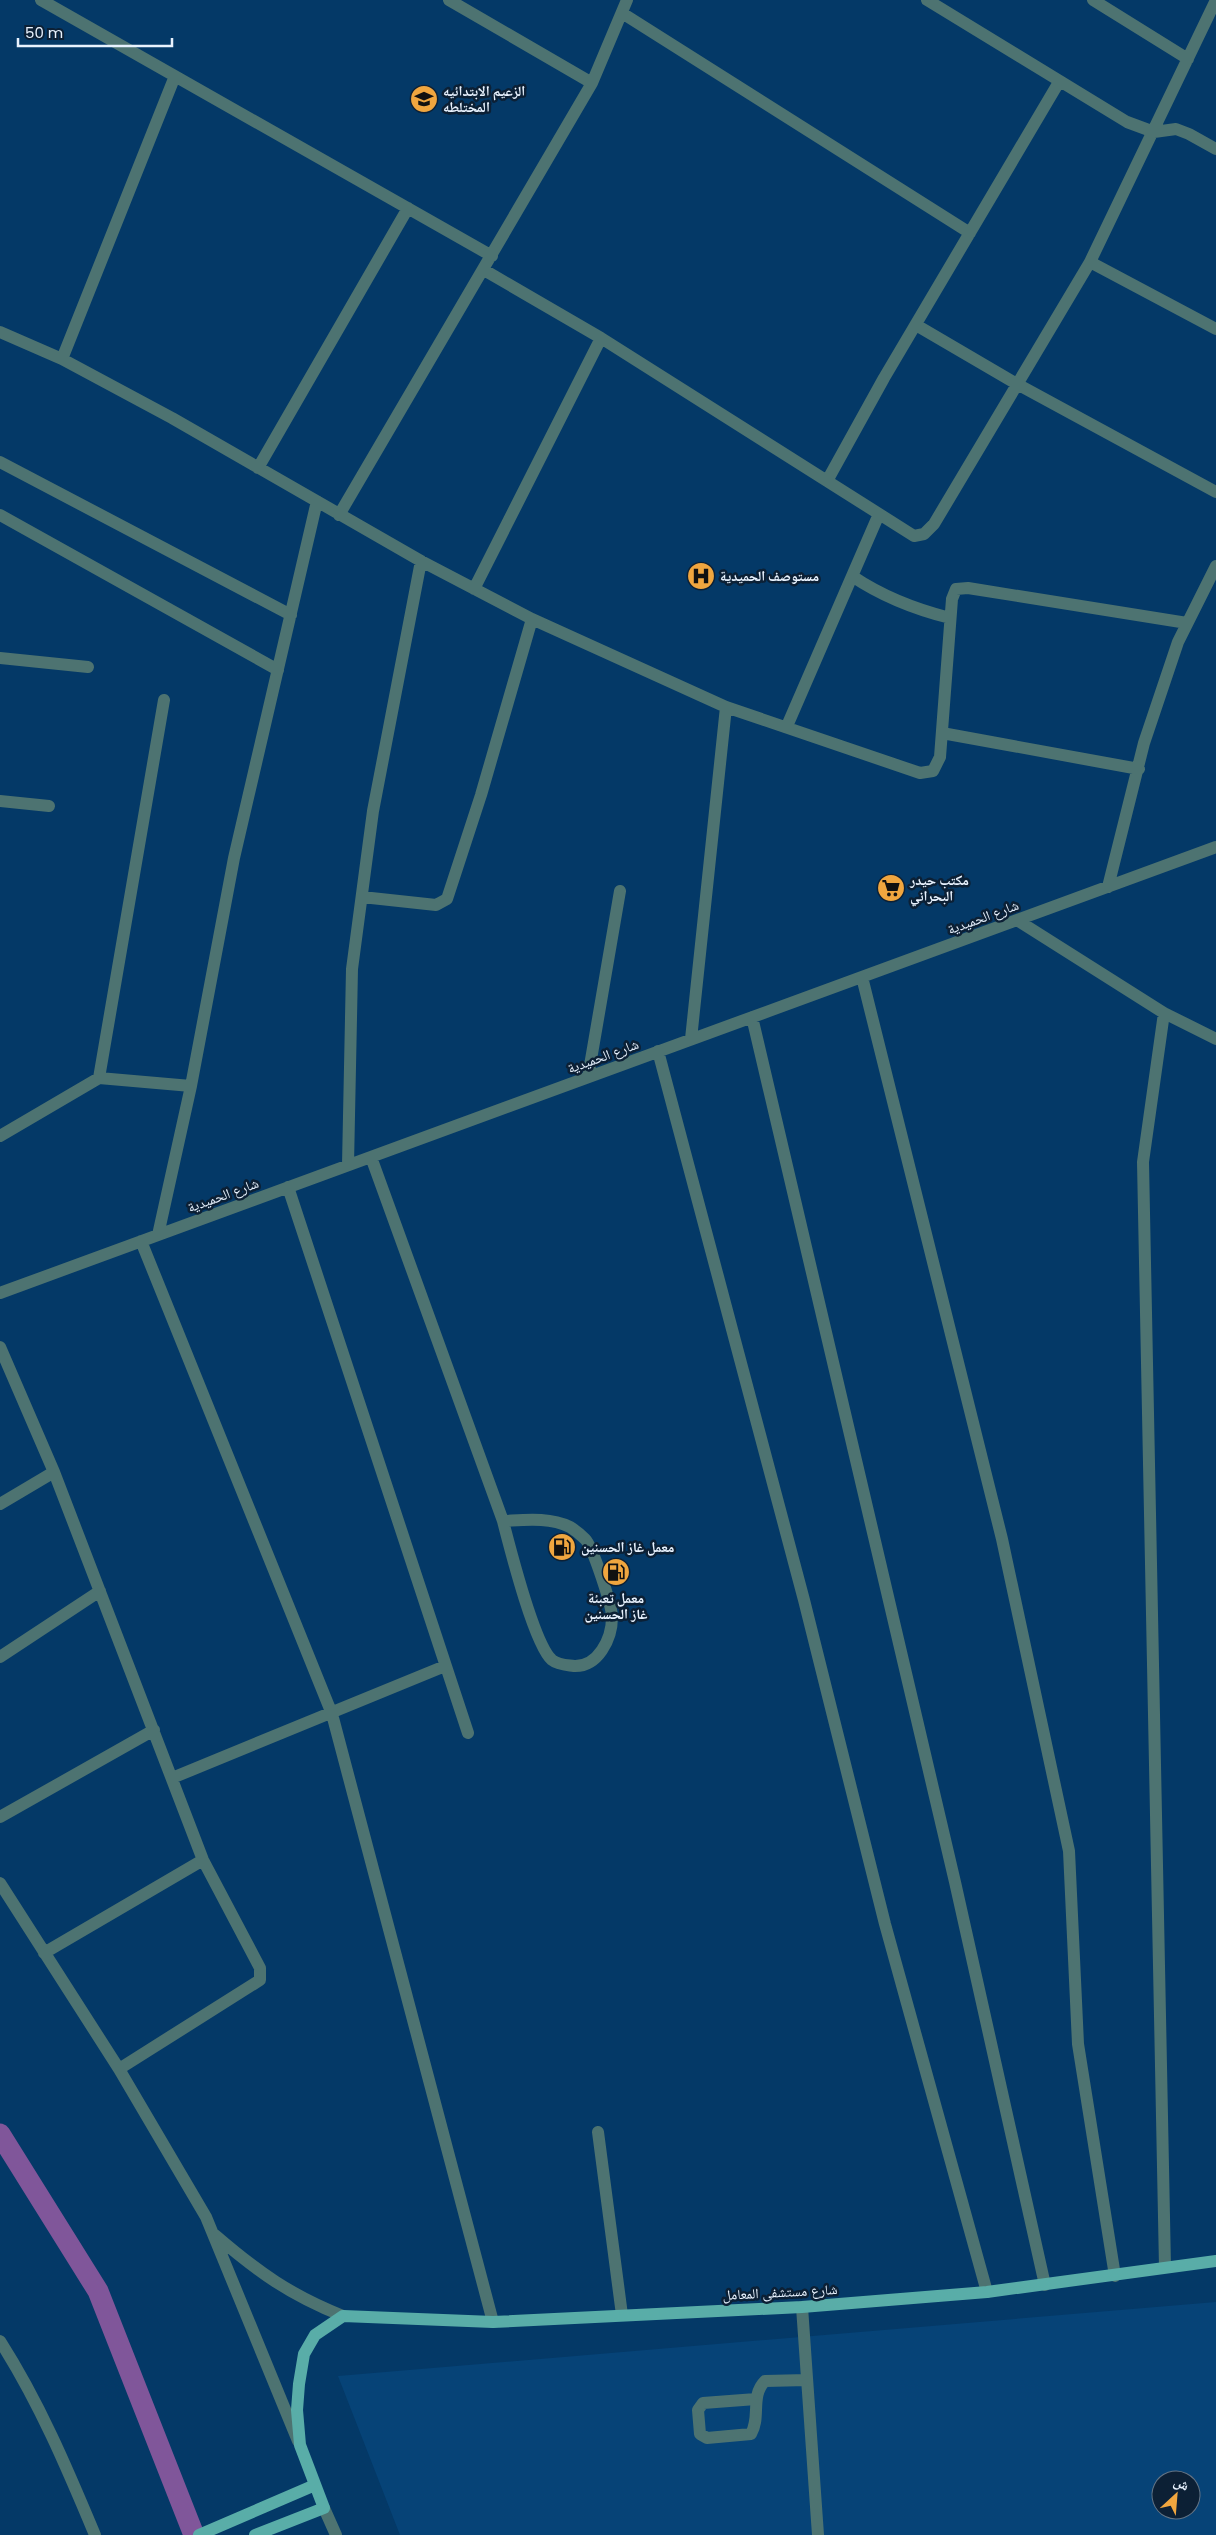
<svg xmlns="http://www.w3.org/2000/svg" width="1216" height="2535" font-family="Poppins,'Noto Naskh Arabic',sans-serif">
<style>
.built{fill:#064377;fill-rule:evenodd}
.lines{fill:none;stroke-linecap:round;stroke-linejoin:round}
.canal{stroke:#80569a;stroke-width:21}
.minor{stroke:#4d7371;stroke-width:12}
.major{stroke:#59ada8;stroke-width:12}
.labels{text-anchor:middle;stroke-width:5;stroke-linejoin:round;paint-order:stroke}
.poi-label{font-size:14px;font-weight:bold;fill:#e8f2fe;stroke:#0c2035;text-anchor:start}
.street-label{font-size:14px;fill:#e8f2fe;stroke:#0c2035}
</style>
<rect width="100%" height="100%" fill="#043967"/>
<path class="built" d="M1216 2302V2535H400L338 2376ZM1161 2480H1191V2510H1161Z"/>
<g class="lines">
<path class="canal" d="M0 2134 98 2291 194 2535"/>
<path class="minor" d="M41 0 492 256
M449 0 592 83
M927 0 1127 122 1154 132 1176 129 1189 134 1216 149
M1093 0 1188 59
M622 13 970 233
M1090 262 1216 329
M916 325 1017 384 1216 492
M0 332 62 359 172 418 421 561 532 619 726 707 920 773 933 771 940 757 952 599 956 589 968 588 1187 623
M601 338 914 536 924 534 934 524 1090 262 1216 0
M62 359 175 76
M0 462 291 615
M258 468 408 208
M827 481 884 378 1059 82
M0 515 278 670
M339 515 592 83 627 0
M852 576C883 597 914 609 950 618
M474 589 601 338 484 270
M0 658 88 667
M787 726 879 514
M942 733 1139 769
M0 801 49 806
M1108 887 1144 743 1178 642 1216 566
M362 897 436 905 447 899 481 795 532 619
M1017 920 1164 1013 1216 1039
M862 977 1002 1539 1069 1851 1078 2044 1115 2276
M1164 1013 1143 1162 1165 2267
M752 1017 955 1882 1045 2285
M691 1039 726 707
M658 1051 804 1600 885 1924 987 2292
M588 1077 620 891
M99 1078 191 1086
M0 1136 99 1078 164 700
M371 1157 503 1521C510 1548 534 1644 552 1660 558 1665 567 1665 574 1666 598 1667 612 1639 612 1617 612 1606 593 1547 585 1539 581 1535 575 1530 570 1527 549 1517 525 1520 503 1521
M348 1165 352 969 373 811 421 561
M288 1187 468 1733
M158 1235 191 1086 234 858 317 501
M141 1241 332 1714 493 2322
M0 1293 1216 847
M0 1347 54 1472 203 1860 260 1968V1980L119 2069
M0 1504 54 1472
M0 1657 100 1591
M172 1778 445 1666
M0 1817 154 1730
M0 1883 119 2069 206 2217 298 2441
M44 1953 203 1860
M598 2132 622 2315
M215 2235C258 2272 290 2295 343 2316
M802 2307 818 2535
M0 2341C39 2402 67 2468 95 2535
M756 2399 703 2403 698 2410 700 2434 707 2438 751 2434C761 2417 750 2396 765 2381L807 2380
M324 2508 336 2535"/>
<path class="major" d="M199 2535 315 2485
M255 2535 324 2508 300 2445 297 2410 299 2384 304 2354 315 2335 343 2316 493 2322 802 2307 987 2292 1216 2261"/>
</g>
<defs>
<g id="school-disc" transform="scale(1.4375)"><circle r="9.5" fill="#f0a63f" stroke="#0c2035"/><path d="M0-5L7-2L0 1L-7-2ZM-4 1L0 2.5L4 1V4Q0 6-4 4Z" fill="#111"/></g>
<g id="hospital-disc" transform="scale(1.4375)"><circle r="9.5" fill="#f0a63f" stroke="#0c2035"/><path d="M-5-5h3v3.5h4V-5h3V5h-3V1.5h-4V5h-3Z" fill="#111"/></g>
<g id="supermarket-disc" transform="scale(1.4375)"><circle r="9.5" fill="#f0a63f" stroke="#0c2035"/><path d="M-6-5.5h2.5l.6 2H6L4.5 2H-2.5L-4.4-4H-6ZM-1.5 3.2a1.3 1.3 0 1 0 .1 0ZM3 3.2a1.3 1.3 0 1 0 .1 0Z" fill="#111"/></g>
<g id="fuel-disc" transform="scale(1.4375)"><circle r="9.5" fill="#f0a63f" stroke="#0c2035"/><path d="M-5.5-6h7V0h2V4h1.3V-2.5L3-4.5l.8-.8L6-3V5H2.5V1h-1V6h-7ZM-4.2-4.7v3.2H.2V-4.7Z" fill="#111"/></g>
</defs>
<g fill-rule="evenodd">
<use href="#school-disc" x="424" y="99"/>
<use href="#hospital-disc" x="701" y="576"/>
<use href="#supermarket-disc" x="891" y="888"/>
<use href="#fuel-disc" x="562" y="1547"/>
<use href="#fuel-disc" x="616" y="1572"/>
</g>
<g class="labels">
<g class="poi-label">
<text x="443" y="96">الزعيم الابتدائيه<tspan x="443" dy="16">المختلطه</tspan></text>
<text x="720" y="581">مستوصف الحميدية</text>
<text x="910" y="885">مكتب حيدر<tspan x="910" dy="16">البحراني</tspan></text>
<text x="581" y="1552">معمل غاز الحسنين</text>
<text x="616" y="1603" text-anchor="middle">معمل تعبئة<tspan x="616" dy="16">غاز الحسنين</tspan></text>
</g>
<g class="street-label">
<text transform="translate(983 917) rotate(-20)" y="5">شارع الحميدية</text>
<text transform="translate(603 1056) rotate(-20)" y="5">شارع الحميدية</text>
<text transform="translate(223 1195) rotate(-20)" y="5">شارع الحميدية</text>
<text transform="translate(780 2292) rotate(-3)" y="5">شارع مستشفى المعامل</text>
</g>
</g>
<g transform="translate(1176 2495) rotate(26)"><circle r="24" fill="#0c2035" stroke="#647485"/>
<path d="M0-4L9 19L0 12L-9 19Z" fill="#f0a63f"/>
<text y="-8" font-size="14" font-weight="bold" text-anchor="middle" fill="#e8f2fe">ش</text>
</g>
<path d="M18 38v8h154v-8" fill="none" stroke="#e8f2fe" stroke-width="2.5"/>
<text x="25" y="38" font-size="15" fill="#e8f2fe" stroke="#0c2035" stroke-width="4" paint-order="stroke">50 m</text>
</svg>
